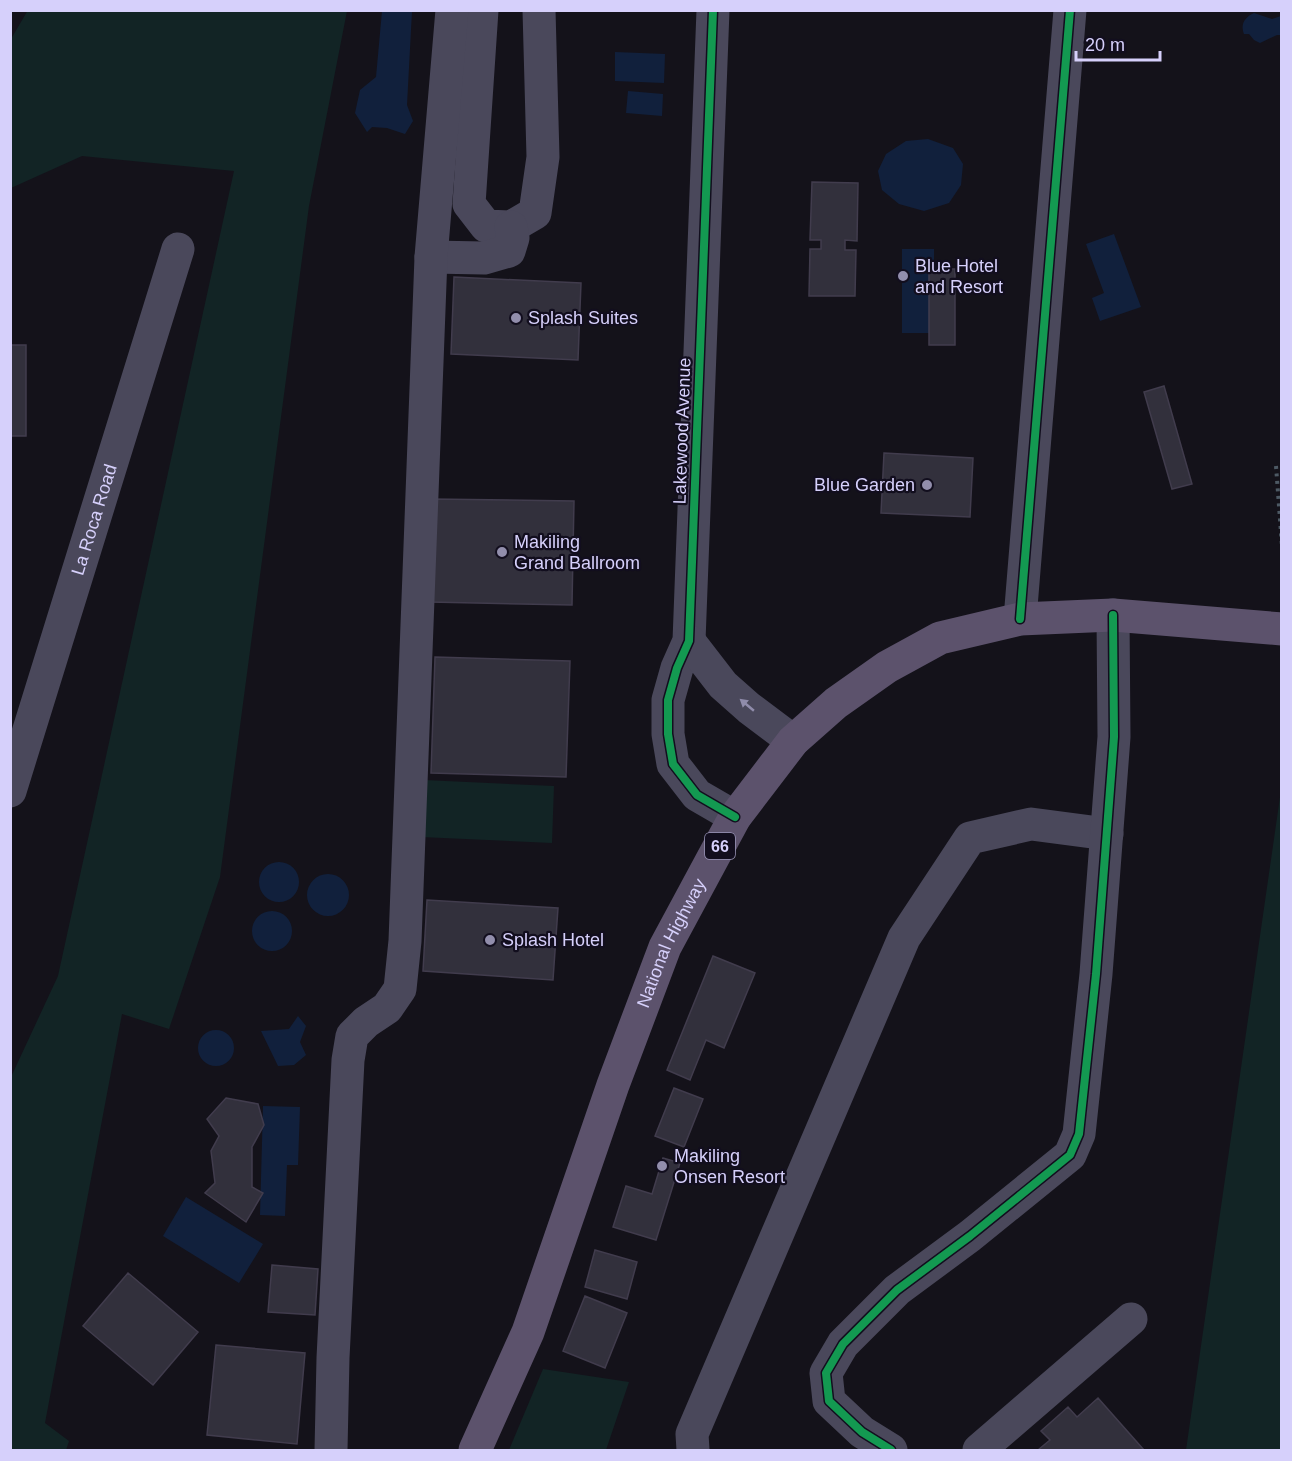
<svg xmlns="http://www.w3.org/2000/svg" width="1292" height="1461" font-family="Arial,sans-serif">
<style>
.green{fill:#122425}
.water{fill:#11203c}
.building{fill:#32303c;stroke:#413c4d;stroke-width:1.5}
.lines{fill:none;stroke-linecap:round;stroke-linejoin:round}
.path{stroke:#4d5964;stroke-width:4;stroke-dasharray:3 4.5;stroke-linecap:butt}
.minor{stroke:#4a485b;stroke-width:33}
.major{stroke:#5c526c;stroke-width:33}
.cycleway-casing{stroke:#120e1e;stroke-width:11}
.cycleway{stroke:#139951;stroke-width:8}
.oneway{fill:#908cab}
.poi-dot{fill:#928eac;stroke:#120e1e;stroke-width:2}
.labels{text-anchor:middle;stroke-width:4.5;stroke-linejoin:round;paint-order:stroke}
.shield{fill:#120e1e;stroke:#9b96b9;stroke-width:1.5}
.shield-label{font-size:16px;font-weight:bold;fill:#d6d0fb}
.poi-label{font-size:18px;fill:#d6d0fb;stroke:#120e1e;text-anchor:start}
.street-label{font-size:18px;fill:#d6d0fb;stroke:#120e1e}
</style>
<rect width="100%" height="100%" fill="#14121a"/>
<path class="green" d="M28 10 347 11 309 206 220 877 169 1029 122 1014 45 1423 69 1441 66 1450H11V1077L58 976 234 171 82 156 11 188V39Z
M424 780 554 786 552 843 421 837Z
M1281 790V1450H1186Z
M543 1369 629 1382 606 1450H509Z"/>
<path class="water" d="M382 11H412L407 105 413 121 405 134 387 128 372 127 367 132 355 113 360 90 376 77Z
M1254 13 1272 19 1281 16V35H1277L1260 43 1254 40 1249 34H1244C1240 24 1245 17 1254 13Z
M615 52 665 54 664 83 615 81Z
M628 91 663 94 662 116 626 113Z
M928 139 953 148 963 164 961 185 949 203 924 211 899 204 882 190 878 171 886 154 906 141Z
M1114 234 1141 307 1100 321 1092 298 1104 293 1086 244Z
M902 249H934V333H902Z
M259 882a20 20 0 1 1 40 0a20 20 0 1 1-40 0Z
M307 895a21 21 0 1 1 42 0a21 21 0 1 1-42 0Z
M252 931a20 20 0 1 1 40 0a20 20 0 1 1-40 0Z
M298 1016 306 1026 300 1042 306 1055 294 1065 278 1066 261 1031 289 1029Z
M198 1048a18 18 0 1 1 36 0a18 18 0 1 1-36 0Z
M263 1106 300 1107 298 1165H287L285 1216 260 1215Z
M186 1197 263 1244 239 1283 163 1236Z"/>
<path class="building" d="M812 182 858 183 857 241 845 240V250H856L855 296H809L810 249H821V240H810Z
M929 269H955V345H929Z
M454 277 581 283 578 360 451 354Z
M10 345H26V436H10Z
M1164 386 1192 484 1172 489 1144 392Z
M884 453 973 458 970 517 881 513Z
M431 499 574 501 572 605 430 602Z
M435 657 570 661 566 777 431 773Z
M427 900 558 908 553 980 423 971Z
M713 956 755 973 724 1048 706 1040 690 1080 667 1070Z
M674 1088 703 1099 684 1147 655 1136Z
M226 1098 258 1104 264 1125 252 1147V1187L263 1193 246 1222 205 1193 215 1183 211 1151 219 1136 207 1119Z
M663 1158 680 1163 656 1240 613 1227 626 1186 652 1194Z
M595 1250 637 1262 627 1299 585 1287Z
M272 1265 318 1269 315 1315 268 1312Z
M128 1273 198 1332 153 1385 83 1326Z
M585 1296 627 1313 605 1368 563 1351Z
M216 1345 305 1353 297 1444 207 1435Z
M1098 1398 1144 1450H1038L1050 1440 1041 1431 1068 1407 1077 1417Z"/>
<g class="lines">
<path class="path" d="M1276 466 1282 546"/>
<g class="minor">
<path d="M482 10 469 204 486 226 511 227 535 213 543 157 539 10"/>
<path d="M713 10 689 641 677 668 668 700V734L673 764 697 795 735 817"/>
<path d="M431 257 484 258 509 251 513 238 511 227"/>
<path d="M1020 619 1070 10"/>
<path d="M689 641 723 685 749 708 793 741"/>
<path id="s1" d="M10 791 178 249"/>
<path d="M331 1450 333 1358 348 1060 352 1036 366 1022 387 1008 400 989 405 941 431 257 452 10"/>
<path d="M693 1450 692 1434 904 938 970 838 1031 824 1107 834"/>
<path d="M891 1450 862 1432 829 1401 826 1373 843 1344 897 1290 970 1236 1070 1155 1079 1134 1096 974 1114 737 1113 615"/>
<path d="M979 1450 1131 1319"/>
</g>
<path class="major" id="s2" d="M475 1450 528 1332 613 1085 665 947 735 817 793 741 836 703 887 667 940 638 1020 619 1113 615 1282 629"/>
<g class="cycleway-casing">
<path id="cycleway" d="M713 10 689 641 677 668 668 700V734L673 764 697 795 735 817
M1020 619 1070 10
M891 1450 862 1432 829 1401 826 1373 843 1344 897 1290 970 1236 1070 1155 1079 1134 1096 974 1114 737 1113 615"/>
</g>
<use href="#cycleway" class="cycleway"/>
</g>
<defs><path id="oneway-solid" d="M-6-.8H1V-3.2L6.5 0L1 3.2V.8H-6Z" transform="scale(1.5)"/></defs>
<use class="oneway" href="#oneway-solid" transform="translate(747 705) rotate(-140)"/>
<g class="poi-dot">
<circle cx="903" cy="276" r="6"/>
<circle cx="516" cy="318" r="6"/>
<circle cx="927" cy="485" r="6"/>
<circle cx="502" cy="552" r="6"/>
<circle cx="490" cy="940" r="6"/>
<circle cx="662" cy="1166" r="6"/>
</g>
<g class="labels">
<rect class="shield" x="705" y="833" width="30" height="26" rx="4.5"/>
<g class="shield-label">
<text x="720" y="852">66</text>
</g>
<g class="poi-label">
<text x="915" y="272">Blue Hotel<tspan x="915" dy="21">and Resort</tspan></text>
<text x="528" y="324">Splash Suites</text>
<text x="915" y="491" text-anchor="end">Blue Garden</text>
<text x="514" y="548">Makiling<tspan x="514" dy="21">Grand Ballroom</tspan></text>
<text x="502" y="946">Splash Hotel</text>
<text x="674" y="1162">Makiling<tspan x="674" dy="21">Onsen Resort</tspan></text>
</g>
<g class="street-label">
<text transform="translate(682 431) rotate(-88)" y="6">Lakewood Avenue</text>
<text dy="6" stroke="none"><textPath href="#s1" startOffset="284">La Roca Road</textPath></text>
<text dy="6" stroke="none"><textPath href="#s2" startOffset="544">National Highway</textPath></text>
</g>
</g>
<rect width="1292" height="1461" fill="none" stroke="#d6d0fb" stroke-width="24"/>
<path d="M1076 51v9h84v-9" fill="none" stroke="#d6d0fb" stroke-width="3"/>
<text x="1085" y="51" font-size="18" fill="#d6d0fb" stroke="#120e1e" stroke-width="4.5" paint-order="stroke">20 m</text>
</svg>
